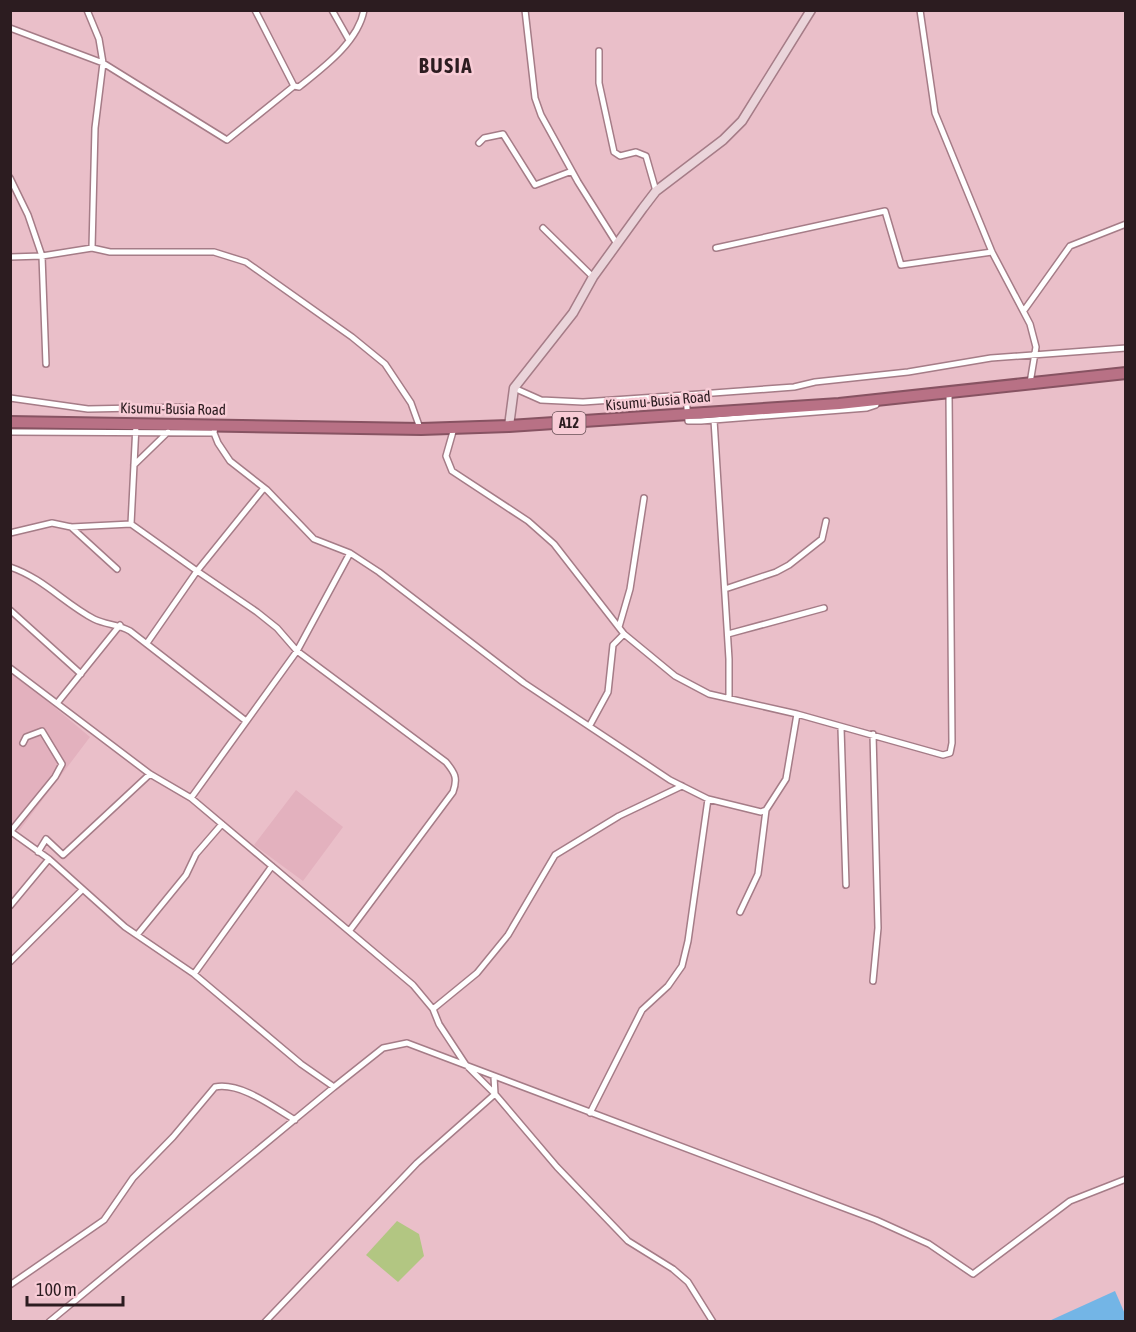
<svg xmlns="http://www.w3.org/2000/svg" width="1136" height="1332" font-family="'Asap Condensed',sans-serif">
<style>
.built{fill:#e3b1be}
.green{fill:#b2c682}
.water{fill:#73b5e6}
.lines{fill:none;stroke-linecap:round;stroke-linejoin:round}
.street-casing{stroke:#a57c87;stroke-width:8}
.secondary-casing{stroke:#a57c87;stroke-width:11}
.highway-casing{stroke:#875362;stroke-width:14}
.street{stroke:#fff;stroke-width:5}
.secondary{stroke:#ead4da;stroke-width:8}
.highway{stroke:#b87185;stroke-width:10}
.labels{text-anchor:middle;stroke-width:5;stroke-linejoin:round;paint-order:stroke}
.shield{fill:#f8ccd6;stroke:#695157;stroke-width:1.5}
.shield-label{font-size:14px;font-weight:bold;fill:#2c1c20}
.street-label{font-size:15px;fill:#2c1c20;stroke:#f8ccd6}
.district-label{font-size:21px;font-weight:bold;letter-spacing:1.5px;fill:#2c1c20;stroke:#f8ccd6}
</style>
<rect width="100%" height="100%" fill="#eabfc9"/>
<path class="built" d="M10 670 90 737 19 831 11 825Z
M296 790 343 827 303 881 254 845Z"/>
<path class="green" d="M397 1221 419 1234 424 1256 398 1282 366 1255Z"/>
<path class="water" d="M1115 1291 1125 1314V1321H1049Z"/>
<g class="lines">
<g class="street-casing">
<path id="street" d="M87 10 99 39 103 63 95 128 92 248
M255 10 294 86
M332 10 349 40
M525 10 535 98 541 115 578 182 617 244
M920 10 935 113 992 252 1030 324 1036 347 1030 383
M10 28 103 63 227 140 294 86 299 87C324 67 358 42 364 10
M599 51V83L614 152 620 156 636 152 646 156 656 191
M479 143 484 138 503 134 535 185 572 171
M10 178 28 215 42 256 46 364
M543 228 593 277
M716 248 885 211 901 265 992 252
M10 257 42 256 92 248 110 252H214L246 262 352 337 385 364 411 403 420 428
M1025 309 1070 246 1126 224
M514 388 541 400 583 402 686 395
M10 398 88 409 187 407
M876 402V405L867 408 701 421H688L686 395 794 387 815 382 908 372 991 358 1126 348
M714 420 729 659V698
M136 425 131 524 197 571 264 488
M215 426 214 433 218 443 230 461 267 490 314 539 350 553 379 572 524 683 670 780 708 799 761 812 766 810 786 779 797 714
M454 428 446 456 452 471 528 521 554 544 624 634 675 676 709 694 797 714 943 755 950 753 952 743 949 394
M10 432 214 433
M134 465 168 432
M71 527 117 569
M10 533 52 523 71 527 131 524
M10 567C43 578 65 604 94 619 106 625 118 624 130 631L246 721
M725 589 776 572 789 565 822 539 826 521
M10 610 81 674
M619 627 630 589 644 498
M728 634 824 608
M147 643 197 571 257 612 277 628 297 651 446 762C455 773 458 778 453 792L350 930
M10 668 150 774 191 798 413 985 433 1009 439 1024 466 1065 495 1094 557 1167 628 1241 673 1269 688 1282 713 1322
M58 702 120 625
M590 725 608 692 613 645 624 634
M841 728 846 885
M191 798 297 651 350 553
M10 831 49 859 125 927 194 974 301 1064 334 1087 383 1048 407 1043 876 1220 929 1244 973 1274 1070 1201 1126 1179
M11 831 55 777 62 764 42 731 26 737 23 743
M38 852 46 839 63 855 150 774
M10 906 49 859
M740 912 758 874 766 810
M137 935 186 875 196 854 222 824
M10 962 82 890
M194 974 272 866
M873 981 878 928 873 734
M433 1009 477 973 508 935 555 855 619 816 682 786
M590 1113 642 1010 668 986 682 966 688 941 708 799
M10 1285 104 1220 133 1178 173 1137 215 1087C241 1082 273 1107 295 1120
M49 1322 334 1087
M265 1322 417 1163 495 1094 494 1077"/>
</g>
<g class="secondary-casing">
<path id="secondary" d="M509 426 514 388 573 313 593 277 643 208 656 191 723 140 742 121 811 10"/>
</g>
<g class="highway-casing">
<path id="highway" d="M10 422 421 429 509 426 839 404 1126 373"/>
</g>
<use href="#street" class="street"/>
<use href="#secondary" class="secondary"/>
<use href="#highway" class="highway"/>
</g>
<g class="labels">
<rect class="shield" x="552.5" y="412" width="33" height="22" rx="4.5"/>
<g class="shield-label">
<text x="569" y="428">A12</text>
</g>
<g class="street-label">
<text transform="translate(658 401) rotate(-5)" y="5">Kisumu-Busia Road</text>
<text transform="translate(173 409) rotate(1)" y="5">Kisumu-Busia Road</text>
</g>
<g class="district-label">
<text x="446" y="73">BUSIA</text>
</g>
</g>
<rect width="1136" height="1332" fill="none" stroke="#2c1c20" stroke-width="24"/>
<path d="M27 1296v9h96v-9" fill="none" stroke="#2c1c20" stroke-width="3"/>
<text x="36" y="1296" font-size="18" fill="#2c1c20" stroke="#f8ccd6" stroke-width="4.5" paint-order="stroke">100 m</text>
</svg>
